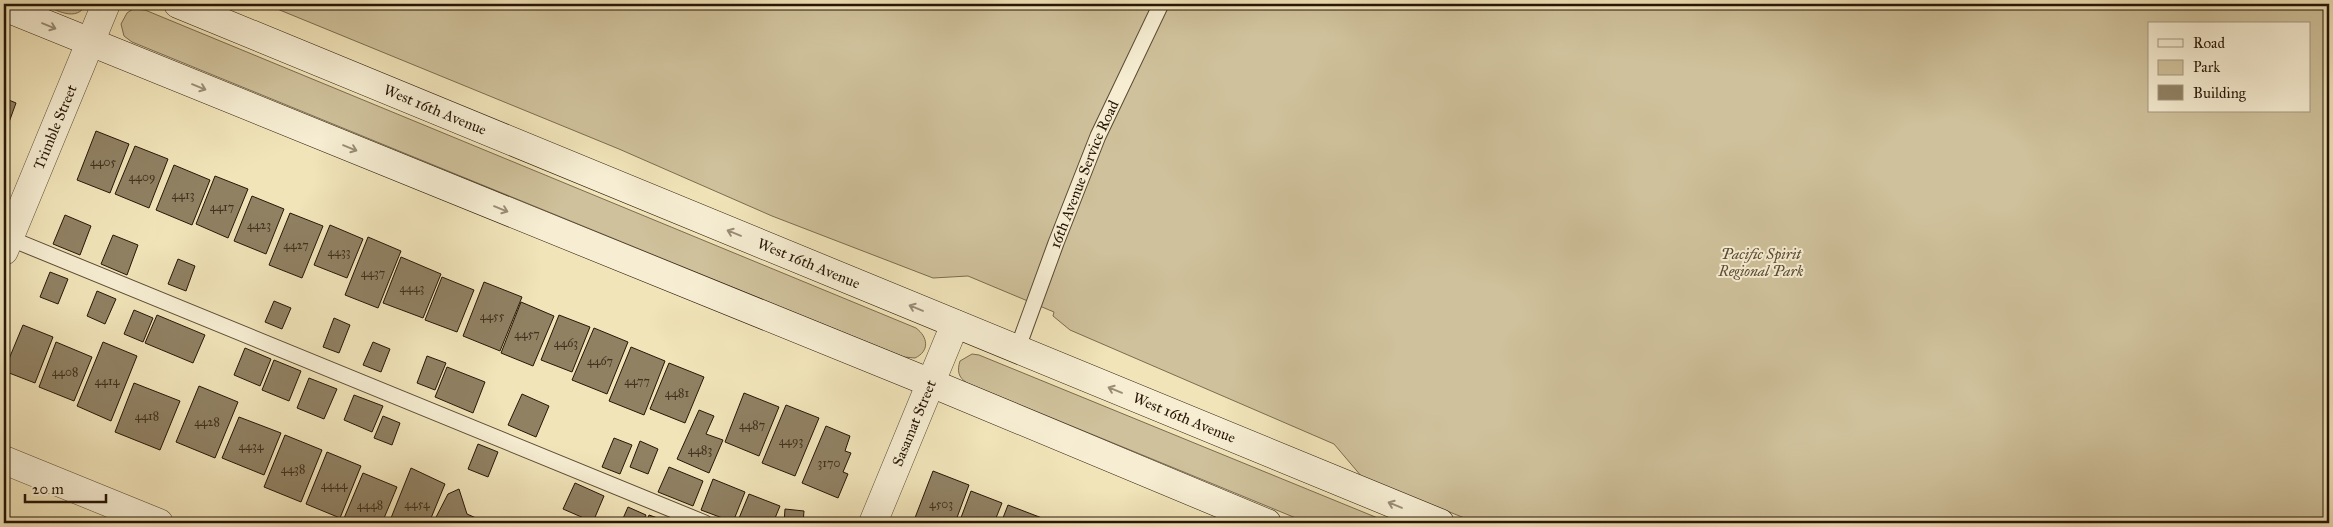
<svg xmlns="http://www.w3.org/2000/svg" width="2333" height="527" font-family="'IM FELL Great Primer',serif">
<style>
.green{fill:#cfc19b;stroke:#7b6c50;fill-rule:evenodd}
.building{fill:#908163;stroke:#271606}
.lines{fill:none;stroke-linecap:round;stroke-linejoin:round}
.service-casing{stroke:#5a4a33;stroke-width:17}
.minor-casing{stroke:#5a4a33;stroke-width:29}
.secondary-casing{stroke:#271606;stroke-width:29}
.service{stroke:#f6edd2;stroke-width:15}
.minor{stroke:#f6edd2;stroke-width:28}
.secondary{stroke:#f6edd2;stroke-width:28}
.oneway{stroke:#998c76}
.labels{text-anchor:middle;stroke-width:4;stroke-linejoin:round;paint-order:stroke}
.number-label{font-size:12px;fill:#41311d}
.street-label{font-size:15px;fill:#271606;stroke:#f6edd2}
.park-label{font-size:15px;font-style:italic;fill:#594933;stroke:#f6edd2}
</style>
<rect width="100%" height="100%" fill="#f1e4b9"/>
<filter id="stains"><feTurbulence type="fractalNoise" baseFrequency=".004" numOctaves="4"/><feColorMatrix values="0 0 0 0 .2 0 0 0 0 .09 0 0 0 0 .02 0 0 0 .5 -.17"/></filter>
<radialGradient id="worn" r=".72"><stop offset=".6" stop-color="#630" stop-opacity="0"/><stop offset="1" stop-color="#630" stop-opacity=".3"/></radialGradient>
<path class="green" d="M42 4H86C77 23 56 10 42 4Z
M265 4H2329V523H1477L1362 477 1334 444 1070 330 1053 316 1054 312 968 276 933 278 772 216 619 149ZM2149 24H2309V111H2149Z
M133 9 145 10 916 328C928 337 930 351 915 358L904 357 132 42 124 36 121 24 127 13Z
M972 354 979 355 1390 523H1308L967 383C958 377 957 371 960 361Z"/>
<path class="building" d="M4 98 16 103 4 136Z
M96 131 129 144 110 193 77 180Z
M135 146 168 159 149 208 115 194Z
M174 165 210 180 192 225 156 210Z
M215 176 248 189 228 238 196 224Z
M252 196 284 209 266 254 234 241Z
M290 213 323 226 302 278 269 265Z
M65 215 91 226 80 255 53 244Z
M330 225 363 239 347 278 314 265Z
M113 235 138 245 127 275 101 264Z
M368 237 401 251 378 308 345 295Z
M401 257 441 274 423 318 383 303Z
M178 259 195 266 186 291 168 284Z
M50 272 68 279 58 304 40 297Z
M442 277 474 290 457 332 425 320Z
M484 282 522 297 500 351 463 336Z
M97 291 116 299 105 324 87 316Z
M274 301 291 308 282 329 265 322Z
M521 302 554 316 533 366 501 353Z
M134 310 153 318 143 342 124 334Z
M157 315 205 335 193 363 145 343Z
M559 315 590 327 572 372 541 360Z
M334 318 350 325 339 353 323 347Z
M23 325 53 337 35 383 4 371Z
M594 328 628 342 607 394 572 380Z
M56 342 92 357 74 401 39 387Z
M103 342 137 356 111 421 77 406Z
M373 342 390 349 381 372 363 365Z
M631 347 665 361 644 415 609 401Z
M245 348 271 359 260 386 234 375Z
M427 356 446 363 435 390 417 383Z
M274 360 301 371 289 401 262 390Z
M669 363 704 377 685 423 650 409Z
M447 367 485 382 473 413 435 397Z
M309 378 337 389 324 419 297 408Z
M134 383 180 401 160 450 115 432Z
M199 386 238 402 215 458 176 442Z
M744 393 779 407 759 456 725 442Z
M522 394 549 406 536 437 508 425Z
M354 395 383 406 372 432 344 420Z
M786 405 819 418 795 476 762 463Z
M699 410 714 416 706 434 723 440 709 473 677 459Z
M383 416 400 423 392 445 374 438Z
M239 417 281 433 264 475 222 458Z
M826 426 850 436 845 451 851 453 843 472 848 474 838 498 802 483Z
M285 435 322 450 301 502 264 487Z
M614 438 632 445 620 474 602 467Z
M640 441 658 449 648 474 630 467Z
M478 444 498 452 488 477 468 469Z
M327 452 361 466 340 518 306 504Z
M669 467 703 481 693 506 658 492Z
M411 468 445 484 429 523H389Z
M933 471 969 485 955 523H913Z
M363 473 397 487 382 523H342Z
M713 479 745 492 733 522 701 510Z
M575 483 604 496 593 522 563 509Z
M459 489 467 514 476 518 474 523H433L448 494Z
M971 491 1002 503 994 523H959Z
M749 494 780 506 773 523H737Z
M1008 505 1042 518 1039 523H1001Z
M628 507 646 515 642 523H621Z
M785 509 804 511 803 523H784Z
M649 515 666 521 665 523H646Z"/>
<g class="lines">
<g class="service-casing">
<g id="service">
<path d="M4 236 705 523"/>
<path id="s1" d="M1017 350 1056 243 1098 136 1161 4"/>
</g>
</g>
<g class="minor-casing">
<g id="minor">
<path id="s2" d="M4 251 106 4"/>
<path d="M4 460 159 523"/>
<path id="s3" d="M873 523 955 324"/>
</g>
</g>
<g class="secondary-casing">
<g id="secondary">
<path id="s4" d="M178 4 1440 523"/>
<path d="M4 7 931 383 1267 523"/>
</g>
</g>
<use href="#service" class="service"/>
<use href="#minor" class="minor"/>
<use href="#secondary" class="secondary"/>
</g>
<defs><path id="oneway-shaft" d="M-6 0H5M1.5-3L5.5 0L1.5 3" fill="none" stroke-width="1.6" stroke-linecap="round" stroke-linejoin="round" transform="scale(1.25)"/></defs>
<g class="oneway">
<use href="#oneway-shaft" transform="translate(49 26) rotate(22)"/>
<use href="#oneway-shaft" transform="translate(199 87) rotate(22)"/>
<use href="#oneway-shaft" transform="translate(350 148) rotate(22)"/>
<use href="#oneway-shaft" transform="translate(501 209) rotate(22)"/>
<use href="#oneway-shaft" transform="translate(734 233) rotate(-158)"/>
<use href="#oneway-shaft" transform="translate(916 308) rotate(-158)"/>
<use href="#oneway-shaft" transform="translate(1115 390) rotate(-158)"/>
<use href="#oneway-shaft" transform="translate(1395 505) rotate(-158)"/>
</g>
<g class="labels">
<g class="number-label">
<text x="103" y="166">4405</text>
<text x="142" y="181">4409</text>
<text x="183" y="199">4413</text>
<text x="222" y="211">4417</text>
<text x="259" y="229">4423</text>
<text x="296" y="249">4427</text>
<text x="339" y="256">4433</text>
<text x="373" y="277">4437</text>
<text x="412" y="292">4443</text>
<text x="492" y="320">4455</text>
<text x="527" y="338">4457</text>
<text x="566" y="347">4463</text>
<text x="600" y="365">4467</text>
<text x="65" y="376">4408</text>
<text x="107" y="385">4414</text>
<text x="637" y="385">4477</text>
<text x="677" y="397">4481</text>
<text x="147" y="420">4418</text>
<text x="207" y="426">4428</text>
<text x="752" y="429">4487</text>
<text x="791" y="445">4493</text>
<text x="251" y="450">4434</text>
<text x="700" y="454">4483</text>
<text x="829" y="467">3170</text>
<text x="293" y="473">4438</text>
<text x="334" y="489">4444</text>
<text x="417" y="508">4454</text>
<text x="941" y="508">4503</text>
<text x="370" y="509">4448</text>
</g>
<g class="street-label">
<text dy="5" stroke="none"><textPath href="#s4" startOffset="278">West 16th Avenue</textPath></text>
<text dy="5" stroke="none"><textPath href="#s2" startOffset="134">Trimble Street</textPath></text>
<text dy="5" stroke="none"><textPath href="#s1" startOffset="188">16th Avenue Service Road</textPath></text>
<text dy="5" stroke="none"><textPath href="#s4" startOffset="682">West 16th Avenue</textPath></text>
<text dy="5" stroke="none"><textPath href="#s4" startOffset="1088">West 16th Avenue</textPath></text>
<text dy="5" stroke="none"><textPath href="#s3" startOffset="108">Sasamat Street</textPath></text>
</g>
<g class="park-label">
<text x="1761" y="259">Pacific Spirit<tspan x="1761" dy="17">Regional Park</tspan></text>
</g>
</g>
<rect width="2333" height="527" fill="none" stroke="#f1e4b9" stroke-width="20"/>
<rect x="5" y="5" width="2323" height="517" fill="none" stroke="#271606" stroke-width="2.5"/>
<rect x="10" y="10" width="2313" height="507" fill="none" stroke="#271606"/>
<rect x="2148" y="22" width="162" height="90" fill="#f6edd2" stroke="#a39780"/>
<rect x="2158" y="39" width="25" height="8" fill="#f6edd2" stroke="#a39780"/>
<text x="2193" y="48" font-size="15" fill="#271606">Road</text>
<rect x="2158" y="60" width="25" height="15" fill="#cfc19b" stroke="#a39780"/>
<text x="2193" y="72" font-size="15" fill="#271606">Park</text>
<rect x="2158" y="85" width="25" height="15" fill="#908163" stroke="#a39780"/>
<text x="2193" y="98" font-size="15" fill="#271606">Building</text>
<path d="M25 494v8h81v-8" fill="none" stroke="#271606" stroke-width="2.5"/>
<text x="32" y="494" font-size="15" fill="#271606" stroke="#f6edd2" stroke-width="4" paint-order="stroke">20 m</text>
<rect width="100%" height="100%" filter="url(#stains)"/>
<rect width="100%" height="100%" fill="url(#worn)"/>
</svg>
